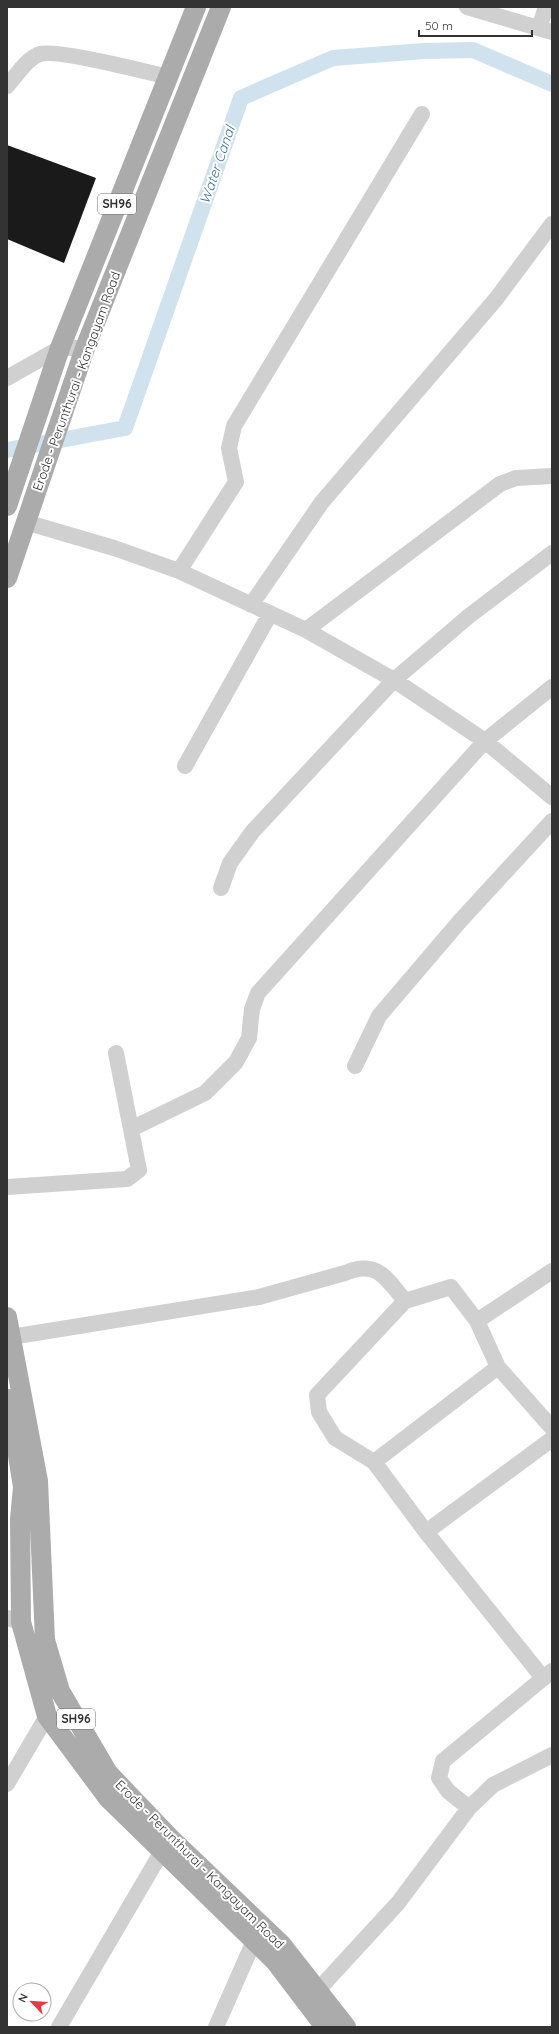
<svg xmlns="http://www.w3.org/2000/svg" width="559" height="2034" font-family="Quicksand,sans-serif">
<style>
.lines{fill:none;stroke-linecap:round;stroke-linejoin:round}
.canal{stroke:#cfe2ee;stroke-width:16}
.building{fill:#1a1a1a}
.minor{stroke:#d0d0d0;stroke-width:16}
.major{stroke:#ababab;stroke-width:20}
.labels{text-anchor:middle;stroke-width:4;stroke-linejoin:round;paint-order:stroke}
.shield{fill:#fff;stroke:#707070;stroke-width:1}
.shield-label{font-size:12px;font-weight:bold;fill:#333}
.street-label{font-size:13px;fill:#333;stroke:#fff}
.water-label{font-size:14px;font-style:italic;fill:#3f7597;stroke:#fff}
</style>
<rect width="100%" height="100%" fill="#fff"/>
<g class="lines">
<path class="canal" d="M7 450 125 428 241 98 333 58 424 51 473 50 552 84"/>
</g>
<path class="building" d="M7 145 96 178 64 263 7 239Z"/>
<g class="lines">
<path class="minor" d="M467 7 552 32
M539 28 546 7
M7 86C17 75 26 59 40 54 56 49 148 72 168 77
M7 378 60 348H85
M25 522 114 548 179 571 306 630 394 680 485 741 552 797
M179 571 236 482 229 448 234 426 422 114
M251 605 322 502 496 299 552 224
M306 630 500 484 516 478 552 476
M185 766 270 614
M221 888 230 863 253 831 394 680 469 616 552 553
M355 1066 379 1016 460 921 552 821
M131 1129 205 1093 236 1062 249 1038 252 1009 258 993 485 741 552 687
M7 1187 127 1179 139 1170 116 1053
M405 1301 317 1395 319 1412 335 1438 374 1462 426 1532 543 1678
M477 1321 498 1367 552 1428
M11 1337 259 1297 345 1273C377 1259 387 1279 405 1301L451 1287 477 1321 552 1271
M374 1462 498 1367
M426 1532 552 1439
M7 1618 21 1622
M7 1784 47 1716
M469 1808 448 1791 439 1778 443 1761 552 1671
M318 1990 398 1903 469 1808 493 1785 552 1755
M59 2027 168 1841
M216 2027 254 1941"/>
<path class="major" d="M7 506 60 348 196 7
M7 578 85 348 221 7
M7 1317 38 1481 45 1640 60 1691 108 1773 170 1838 281 1944 346 2027
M9 1399 23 1487 20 1519 21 1622 47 1716 108 1798 275 1961 325 2027"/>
</g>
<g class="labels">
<g class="shield">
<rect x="98" y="194" width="38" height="20" rx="3"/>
<rect x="57" y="1709" width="38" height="20" rx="3"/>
</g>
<g class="shield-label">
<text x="117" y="208">SH96</text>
<text x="76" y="1723">SH96</text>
</g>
<g class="street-label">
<text transform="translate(76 381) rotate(-70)" y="5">Erode - Perunthurai - Kangayam Road</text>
<text transform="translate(200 1864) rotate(45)" y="5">Erode - Perunthurai - Kangayam Road</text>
</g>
<g class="water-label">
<text transform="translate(217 165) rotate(-71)" y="5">Water Canal</text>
</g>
</g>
<rect width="559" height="2034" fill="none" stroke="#333333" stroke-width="16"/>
<g transform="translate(32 2002) rotate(295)"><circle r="19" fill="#ffffff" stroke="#adadad"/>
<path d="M0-3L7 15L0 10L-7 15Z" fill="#e63946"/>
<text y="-6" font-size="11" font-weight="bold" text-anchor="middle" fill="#333333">N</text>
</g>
<path d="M419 30v6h113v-6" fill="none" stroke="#333333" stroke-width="2"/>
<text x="425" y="30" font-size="12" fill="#333333" stroke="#ffffff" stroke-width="3" paint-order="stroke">50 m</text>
</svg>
